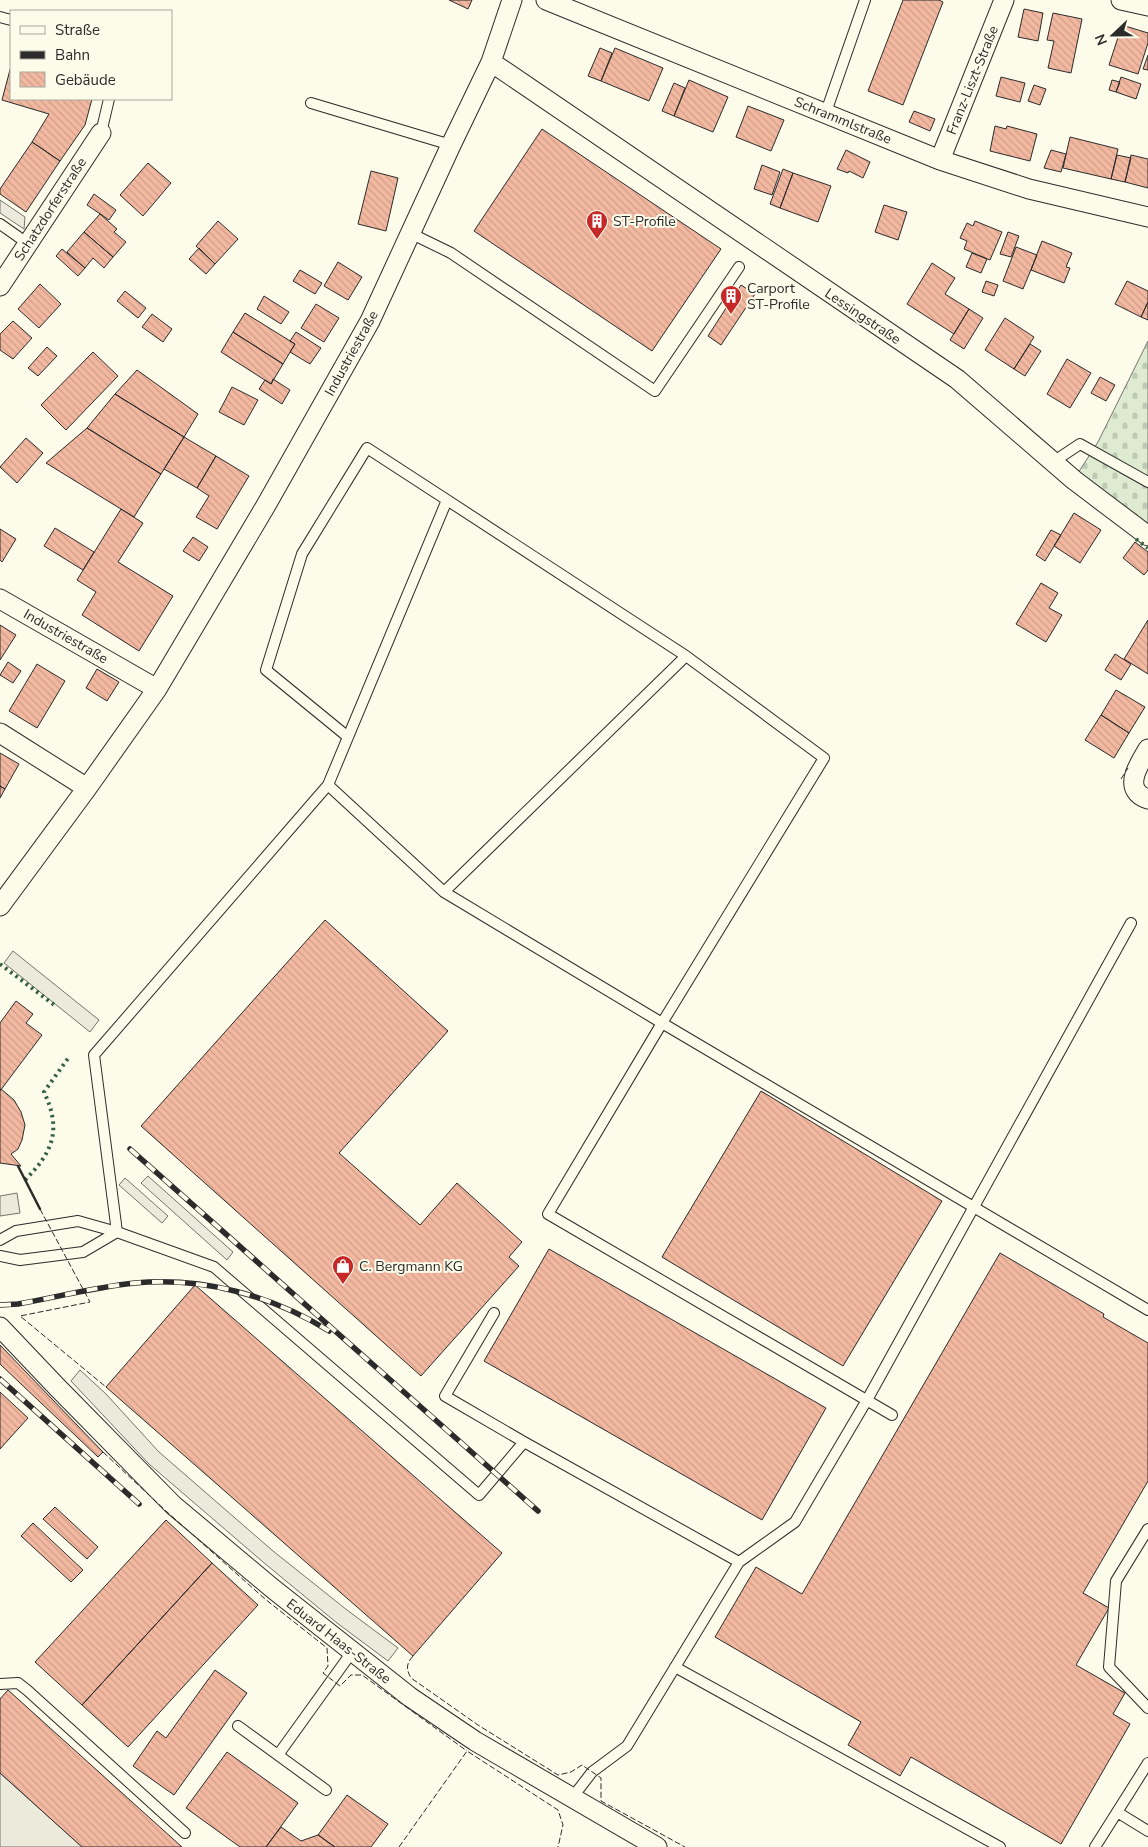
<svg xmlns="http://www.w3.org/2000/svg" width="1148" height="1847" font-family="'Nunito Sans',sans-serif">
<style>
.cemetery{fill:url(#cemetery-stones);stroke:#74746e}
.parking{fill:#eceadb;stroke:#74746e}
.building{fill:url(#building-back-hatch);stroke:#2b2b2b}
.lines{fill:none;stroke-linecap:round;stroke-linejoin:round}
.service-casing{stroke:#2b2b2b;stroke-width:12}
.minor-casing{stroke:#2b2b2b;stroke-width:21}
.service{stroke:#fdfbea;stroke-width:10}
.minor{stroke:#fdfbea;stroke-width:19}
.rail-casing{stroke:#2b2b2b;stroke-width:5.5}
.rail{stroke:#fdfbea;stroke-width:4;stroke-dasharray:11;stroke-linecap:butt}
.hedge{stroke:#34623c;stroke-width:4;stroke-dasharray:2.5 4;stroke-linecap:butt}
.fence{stroke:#2b2b2b;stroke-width:1;stroke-dasharray:6 2.5;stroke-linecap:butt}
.wall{stroke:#2b2b2b;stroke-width:2.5}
.labels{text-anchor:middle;stroke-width:4;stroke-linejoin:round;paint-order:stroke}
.street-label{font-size:14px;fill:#2b2b2b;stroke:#fdfbea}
.poi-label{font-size:14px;fill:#2b2b2b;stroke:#fdfbea;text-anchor:start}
</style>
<defs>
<pattern id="cemetery-stones" width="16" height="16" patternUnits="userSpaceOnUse" patternTransform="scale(1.25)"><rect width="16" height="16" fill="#deebd1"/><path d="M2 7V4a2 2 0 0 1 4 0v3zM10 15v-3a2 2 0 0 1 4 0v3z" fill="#bfcab4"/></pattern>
<pattern id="building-back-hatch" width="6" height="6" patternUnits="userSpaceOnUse" patternTransform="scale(1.25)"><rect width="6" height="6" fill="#f2b8a0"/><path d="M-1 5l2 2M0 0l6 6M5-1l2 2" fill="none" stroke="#d09e8a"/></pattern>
</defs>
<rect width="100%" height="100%" fill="#fdfbea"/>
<path class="cemetery" d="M1148 341V524L1078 473 1098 442Z"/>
<path class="parking" d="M0 200 25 217 24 229 0 213Z
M13 951 99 1020 90 1032 4 963Z
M148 1176 233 1252 227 1260 141 1183Z
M125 1178 168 1216 162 1223 119 1185Z
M17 1193 20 1213 0 1216V1196Z
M80 1370 106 1394 159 1452 273 1551 347 1610 398 1648 388 1661 337 1623 263 1562 149 1464 71 1381Z
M0 1773 82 1847H0Z"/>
<path class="building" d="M449 0H472L468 9Z
M903 0H939L943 2 903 105 868 91Z
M1024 9 1043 13 1038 41 1018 37Z
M1053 13 1082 19 1071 73 1048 68 1054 41 1047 40Z
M1122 25 1148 33V43L1138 74 1109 65Z
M600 48 612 53 601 81 588 76Z
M615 48 663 68 649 101 601 81Z
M1148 55V70L1143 69Z
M11 66V99H92L85 125 60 161 32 142 49 114 2 100Z
M1001 77 1025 83 1020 102 996 96Z
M1121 77 1141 84 1136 99 1116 92Z
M689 80 728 97 713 132 674 116Z
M1112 80 1120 82 1116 92 1109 90Z
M674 83 685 88 674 116 662 111Z
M1034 85 1046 89 1040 105 1028 101Z
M748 106 784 120 771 151 736 137Z
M914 111 935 119 930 131 909 122Z
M995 126 1006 129 1007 126 1037 134 1030 161 990 151Z
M542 129 721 249 652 351 474 231Z
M1070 137 1118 149 1111 179 1063 168Z
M32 142 60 161 26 212 0 194V189Z
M846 150 870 162 863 178 849 171 848 173 837 169Z
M1051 150 1066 154 1061 172 1044 168Z
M1117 155 1131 158 1125 182 1111 179Z
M1131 155 1148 159V188L1125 182Z
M148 163 171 183 143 216 120 195Z
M762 165 780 172 772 195 754 189Z
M783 169 793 173 780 208 770 204Z
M371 171 398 178 386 231 358 224Z
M793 173 831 186 818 222 780 208Z
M94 194 116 210 109 220 87 205Z
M884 205 907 212 898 240 875 232Z
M100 214 117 229 114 232 126 242 113 257 84 232Z
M218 221 238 239 215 264 196 246Z
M975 221 1002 232 990 260 964 249 967 241 960 238 967 223 973 226Z
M84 232 113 257 104 268 93 258 85 268 67 252Z
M1008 232 1019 236 1011 257 1000 254Z
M1042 241 1072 253 1066 267 1070 268 1064 283 1031 270Z
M1016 247 1037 255 1023 289 1003 281Z
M199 248 215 264 206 274 189 259Z
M62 249 85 268 78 276 56 256Z
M972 253 987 259 981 273 966 267Z
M338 262 362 277 348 300 324 286Z
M932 263 955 278 945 294 969 309 954 334 907 304Z
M300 270 322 283 315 294 293 281Z
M986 281 998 285 994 296 982 292Z
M1127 281 1148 291V302L1141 317 1115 304Z
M40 284 61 304 39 328 18 309Z
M741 285 755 294 721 345 708 336Z
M125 291 146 308 138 318 117 301Z
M264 296 289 312 281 324 257 309Z
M1148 302V320L1141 317Z
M316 304 339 318 324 342 301 328Z
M969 309 983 318 964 349 950 340Z
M245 313 295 344 283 364 233 332Z
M152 314 172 329 163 342 142 327Z
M1005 318 1034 337 1014 369 985 350Z
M13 321 32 338 13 359 0 350V334Z
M233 332 283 364 271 384 221 352Z
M296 332 321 348 310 364 290 352 295 344 290 341Z
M1030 344 1041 351 1025 376 1014 369Z
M47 347 57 356 38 376 28 368Z
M93 352 118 376 66 430 41 405Z
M1067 359 1091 373 1070 408 1047 394Z
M137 370 198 414 184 437 115 394Z
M1100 377 1115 385 1106 401 1091 393Z
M273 379 290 390 282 404 259 389 265 380 271 384Z
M232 387 258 400 244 425 219 412Z
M115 394 184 437 161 474 87 428Z
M87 428 161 474 134 517 46 463Z
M184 437 216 456 197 488 164 469Z
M26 438 43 453 17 483 0 467Z
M216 456 249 476 217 529 196 517 209 496 197 488Z
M121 509 143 523 118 562 173 596 139 651 82 615 96 592 77 580Z
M1074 513 1101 530 1080 563 1054 546Z
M55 528 94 552 83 570 44 546Z
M0 529 16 539 2 562 0 560Z
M1051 530 1061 535 1045 561 1036 555Z
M193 537 208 547 199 561 183 551Z
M1135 542 1148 552V570L1144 575 1123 558Z
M1041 583 1058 593 1049 608 1062 615 1046 642 1016 624Z
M1148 620V674L1124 659Z
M0 625 16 635 0 660Z
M1115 654 1131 664 1121 680 1105 670Z
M8 662 21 671 13 683 0 675Z
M37 664 65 681 37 728 9 711Z
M97 669 119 682 107 701 86 688Z
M1116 690 1145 707 1129 733 1101 715Z
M1101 715 1129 733 1114 758 1085 740Z
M0 753 19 764 5 789 0 786Z
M0 786 5 789 0 798Z
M325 920 448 1031 339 1153 420 1225 457 1183 522 1242 509 1257 519 1266 421 1376 141 1126Z
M16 1001 33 1014 26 1023 42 1035 0 1091V1023Z
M1 1089 14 1100 21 1112 25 1125 22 1140 18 1149 11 1154 21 1166 0 1163V1091Z
M761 1091 942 1201 843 1366 662 1257Z
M549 1249 826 1408 762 1520 484 1361Z
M1000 1253 1104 1314 1103 1317 1148 1343V1481L1083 1593 1109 1608 1076 1665 1125 1693 1113 1714 1130 1724 1061 1844 911 1757 900 1776 848 1745 861 1722 715 1637 756 1567 802 1594Z
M195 1285 502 1553 413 1656 106 1387Z
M0 1345 103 1452 98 1457 0 1364Z
M0 1392 28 1418 0 1449Z
M55 1507 98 1547 87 1559 43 1519Z
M166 1520 212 1563 82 1705 35 1662Z
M33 1523 83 1570 71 1582 21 1536Z
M212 1563 258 1605 128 1747 82 1705Z
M215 1670 247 1693 174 1795 133 1766 157 1731 166 1738Z
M8 1690 182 1847H82L0 1773V1699Z
M227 1752 298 1803 266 1847H240L186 1808Z
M347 1795 388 1824 371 1847H335L318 1835Z
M281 1827 301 1841 318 1835 335 1847H266Z"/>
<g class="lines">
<g class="service-casing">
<path id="service" d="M0 17 11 20
M311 103 451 145
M826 112 865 0
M101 133 109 99
M0 224 27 243
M410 233 451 253 655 391 739 267
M1053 462 1080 444 1148 482
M348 737 266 670 302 554 367 448 447 500
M328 785 447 500 686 656 824 758 662 1023 548 1214 892 1415
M444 892 686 656
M0 1240 16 1231 78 1221 117 1232
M0 1256 20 1260 83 1252 117 1232
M494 1313 445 1396 524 1442 739 1562 627 1746 592 1772 572 1798
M524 1442 479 1495 214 1267 117 1232 94 1055 328 785 444 892 662 1023 1148 1310
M1148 1529 1116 1581 1109 1667 1148 1708
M739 1562 795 1522 867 1400 1131 923
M675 1667 1000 1847
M0 1684 18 1683 27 1690 185 1833
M238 1726 326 1790
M278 1755 352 1652
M1117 1812 1148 1831
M1095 1847 1148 1763"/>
</g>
<g class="minor-casing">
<path id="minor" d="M546 0 940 160 1029 189 1148 217
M1121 0 1148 6
M491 62 957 379 1074 480 1148 536
M940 160 1004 0
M0 286 101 133
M0 599 157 689
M0 733 87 788
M1148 749C1139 764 1121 790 1148 799
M0 906 87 788 157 689 265 507 370 321 451 145 491 62 512 0
M0 1327 57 1387 173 1505 272 1588 410 1697 475 1741 657 1847"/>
</g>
<use href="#service" class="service"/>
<use href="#minor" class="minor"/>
<g class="rail-casing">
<path id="rail" d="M130 1149 538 1511
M0 1305 18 1304C57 1297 96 1287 135 1283 203 1277 271 1295 329 1331
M0 1379 139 1504"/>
</g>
<use href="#rail" class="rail"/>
<path class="hedge" d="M1136 539 1148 548
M0 964 57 1007
M25 1180C53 1152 62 1130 44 1092L69 1057"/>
<path class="fence" d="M1121 779 1128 768
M40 1209 90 1302 20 1316 106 1387
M103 1452 166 1511 265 1599 327 1648 328 1666 323 1673 340 1686 351 1675H362L467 1751
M413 1656C406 1664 406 1669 411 1678L478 1725 558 1775 571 1772 582 1765 601 1778V1801L685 1847
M399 1847 467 1751 558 1810 563 1825 558 1847"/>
<path class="wall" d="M18 1166 40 1209"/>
</g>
<defs>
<g id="building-pin" transform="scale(1.125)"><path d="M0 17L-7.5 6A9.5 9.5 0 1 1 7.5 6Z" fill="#c62828" stroke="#fdfbea"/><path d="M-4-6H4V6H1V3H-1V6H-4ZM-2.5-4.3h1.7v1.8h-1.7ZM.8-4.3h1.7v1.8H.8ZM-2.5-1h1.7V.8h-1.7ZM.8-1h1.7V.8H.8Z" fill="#fff"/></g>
<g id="shop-pin" transform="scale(1.125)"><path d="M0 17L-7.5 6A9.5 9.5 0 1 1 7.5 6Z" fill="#c62828" stroke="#fdfbea"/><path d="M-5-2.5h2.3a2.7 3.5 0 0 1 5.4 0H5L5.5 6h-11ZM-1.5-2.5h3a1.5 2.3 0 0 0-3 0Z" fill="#fff"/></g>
</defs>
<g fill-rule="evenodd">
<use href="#building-pin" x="597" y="221"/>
<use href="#building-pin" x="731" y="296"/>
<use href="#shop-pin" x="343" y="1266"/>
</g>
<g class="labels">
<g class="street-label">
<text transform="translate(972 80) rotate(-68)" y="5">Franz-Liszt-Straße</text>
<text transform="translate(843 120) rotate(22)" y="5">Schrammlstraße</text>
<text transform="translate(50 209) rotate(-57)" y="5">Schatzdorferstraße</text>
<text transform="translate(863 316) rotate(34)" y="5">Lessingstraße</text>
<text transform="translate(351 353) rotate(-61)" y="5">Industriestraße</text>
<text transform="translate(66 636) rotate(30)" y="5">Industriestraße</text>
<text transform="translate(339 1641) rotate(38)" y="5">Eduard Haas-Straße</text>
</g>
<g class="poi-label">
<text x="613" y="226">ST-Profile</text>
<text x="747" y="293">Carport<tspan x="747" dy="16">ST-Profile</tspan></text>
<text x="359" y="1271">C. Bergmann KG</text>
</g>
</g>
<rect x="10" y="10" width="162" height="90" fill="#fdfbea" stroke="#a9a89e"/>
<rect x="20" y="26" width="25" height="8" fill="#fdfbea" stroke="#a9a89e"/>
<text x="55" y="35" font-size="15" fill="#2b2b2b">Straße</text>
<rect x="20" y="51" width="25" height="8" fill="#2b2b2b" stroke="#a9a89e"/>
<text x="55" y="60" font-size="15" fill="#2b2b2b">Bahn</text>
<rect x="20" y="72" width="25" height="15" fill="url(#building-back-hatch)" stroke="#a9a89e"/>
<text x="55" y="85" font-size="15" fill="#2b2b2b">Gebäude</text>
<g transform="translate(1113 35) rotate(248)" stroke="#fdfbea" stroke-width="4" paint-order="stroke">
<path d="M0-4L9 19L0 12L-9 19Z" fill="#2b2b2b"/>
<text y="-8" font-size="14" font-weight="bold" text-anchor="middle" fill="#2b2b2b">N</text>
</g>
</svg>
